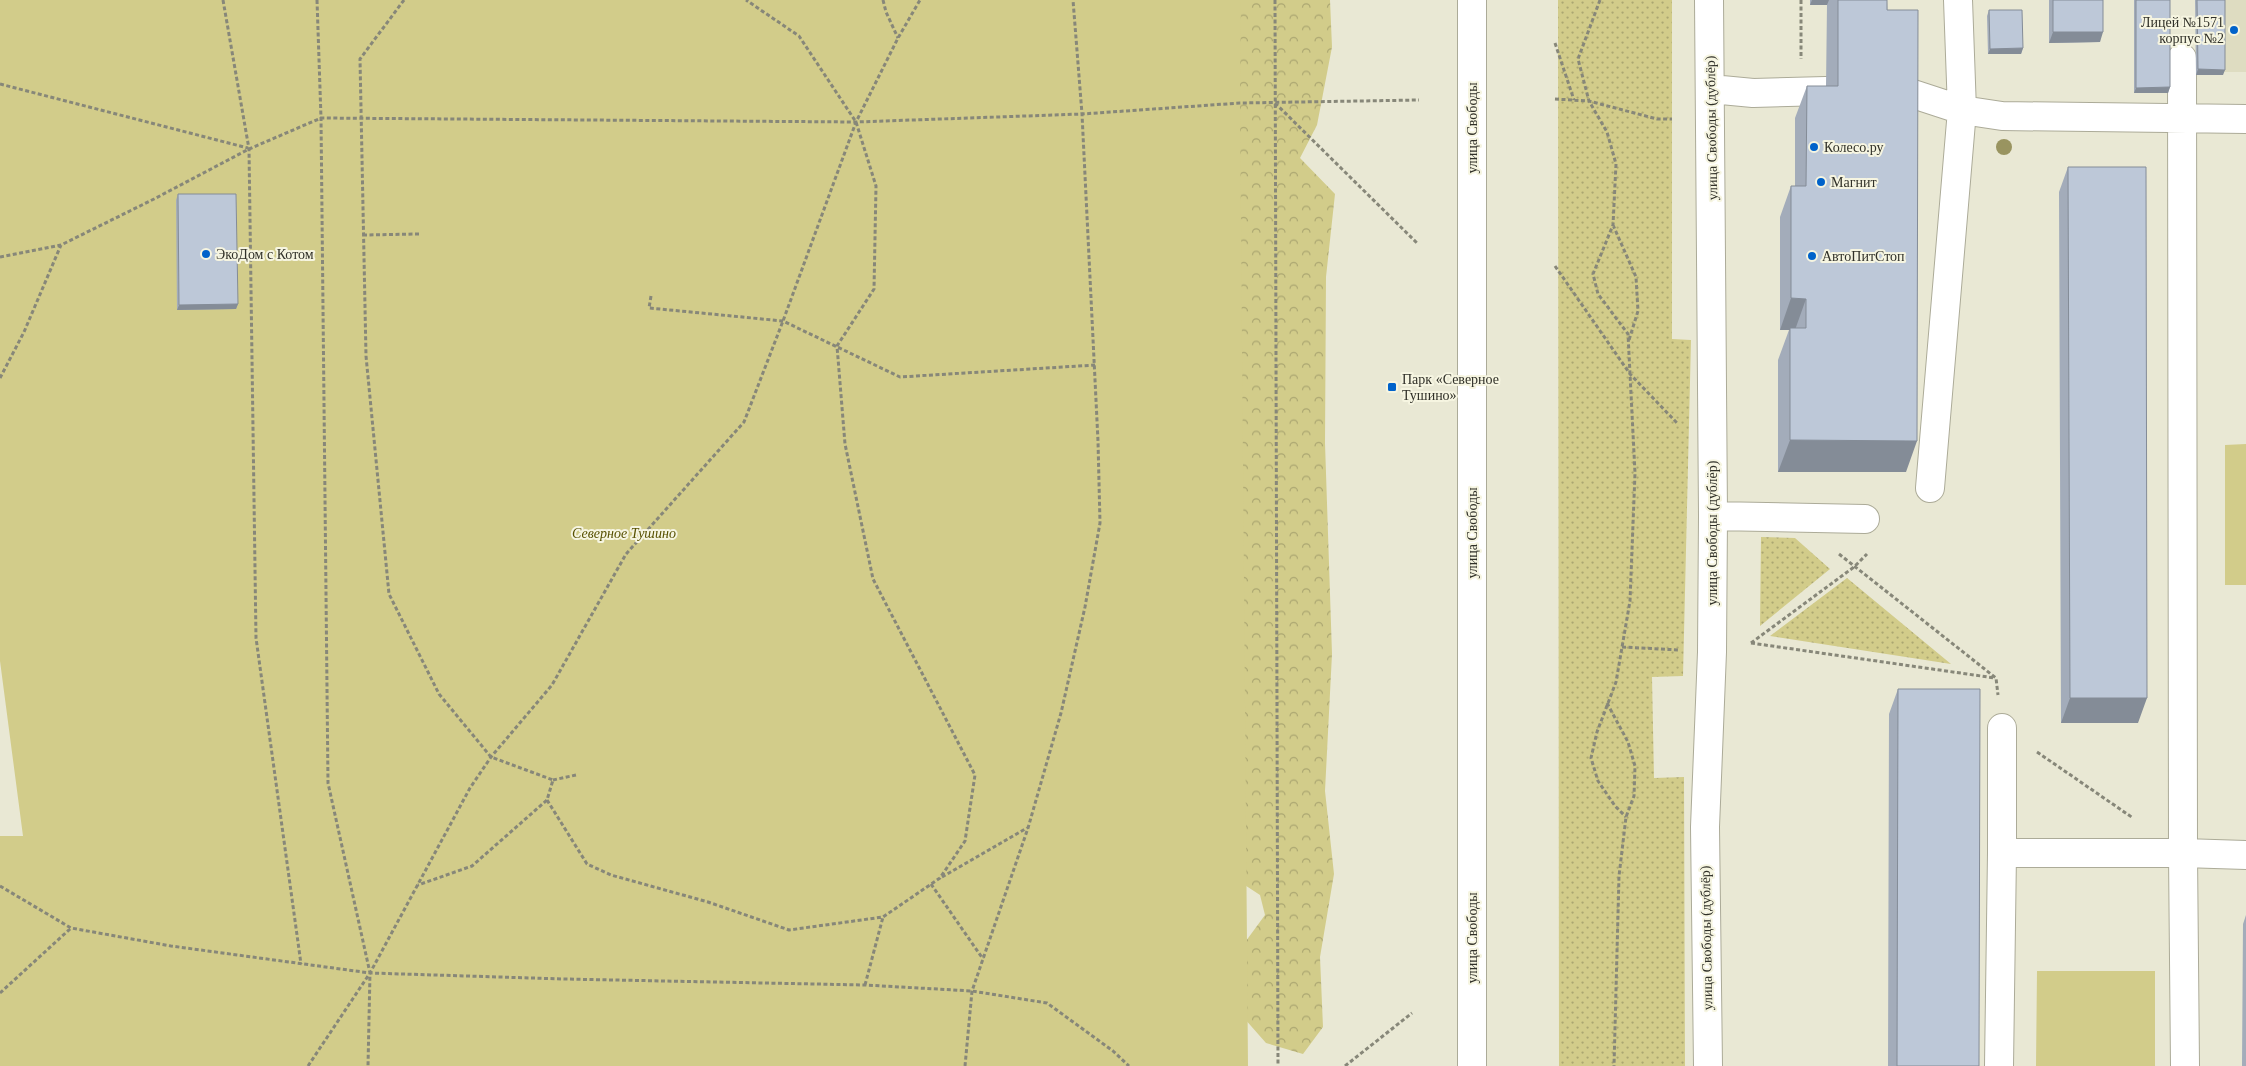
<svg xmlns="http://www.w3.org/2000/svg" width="2246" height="1066" font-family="'Times New Roman',serif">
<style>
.built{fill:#dedcc1}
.grass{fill:url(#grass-dots)}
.forest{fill:url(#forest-crowns)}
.park{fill:#d2cc8a}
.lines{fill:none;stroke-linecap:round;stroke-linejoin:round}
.minor-casing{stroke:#acab98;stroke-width:30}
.major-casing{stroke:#acab98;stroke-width:30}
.path{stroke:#878779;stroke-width:3;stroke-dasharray:4 2.5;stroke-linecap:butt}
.minor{stroke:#fff;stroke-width:28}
.major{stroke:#fff;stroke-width:28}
.tree{fill:#999460}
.wall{fill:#a3acba}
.shaded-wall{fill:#848c97}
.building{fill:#bdc8d8;stroke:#848c97}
.poi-dot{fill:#0062ca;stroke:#f6f5e1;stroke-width:2}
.labels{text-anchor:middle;stroke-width:4;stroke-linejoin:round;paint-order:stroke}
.poi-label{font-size:14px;fill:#303028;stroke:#f6f5e1;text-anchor:start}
.street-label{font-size:14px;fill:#303028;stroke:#f6f5e1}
.park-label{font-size:14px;font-style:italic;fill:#575001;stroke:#f6f5e1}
</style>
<defs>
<pattern id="grass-dots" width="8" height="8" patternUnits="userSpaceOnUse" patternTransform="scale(1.25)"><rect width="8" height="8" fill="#d2cc8a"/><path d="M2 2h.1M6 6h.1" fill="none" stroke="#aba671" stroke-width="1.8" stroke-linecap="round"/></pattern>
<pattern id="forest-crowns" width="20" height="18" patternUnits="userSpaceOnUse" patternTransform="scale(1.25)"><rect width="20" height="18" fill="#d2cc8a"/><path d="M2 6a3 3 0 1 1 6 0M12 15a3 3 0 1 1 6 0" fill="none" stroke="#aba671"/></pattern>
</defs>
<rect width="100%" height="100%" fill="#e9e8d4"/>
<path class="built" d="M2223 0H2246V72H2223Z"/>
<path class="grass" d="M1558 0H1672V339L1691 340 1683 676 1652 677 1654 778 1684 777 1685 1066H1559Z
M1761 537 1795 538 1830 569 1760 626Z
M1847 578 1951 664 1770 636Z"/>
<path class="forest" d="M1184 0H1330L1332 47 1317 125 1300 158 1335 194 1326 277 1325 443 1332 654 1325 791 1334 874 1320 957 1323 1027 1303 1054 1266 1043 1229 1001 1232 960 1265 915 1260 895 1231 876Z"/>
<path class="park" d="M0 0H1241L1240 103 1248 1066H0V836H23L0 661Z
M2246 444V585H2225V445Z
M2037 971H2155V1066H2036Z"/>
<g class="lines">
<g class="minor-casing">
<path id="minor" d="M1711 89 1753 93 1826 91
M1907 92 1962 110 2002 116 2246 119
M1930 488 1962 110 1958 0
M1713 516 1865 519
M2002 728V853H2183L2182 58
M1708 1066 1705 827 1712 652 1713 516 1709 0
M1999 1066 2002 853
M2185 1066 2183 853 2246 855"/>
</g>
<g class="major-casing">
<path id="major" d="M1472 1066V0"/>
</g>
<path class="path" d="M223 0 249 149 256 638 301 964
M317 0 321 118 328 783 370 973 368 1066
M404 0 360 59 366 356 389 594 439 694 491 757 553 780 547 800 472 866 418 885
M883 0 886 12 898 38
M1275 0 1278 1066
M1600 0 1578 59 1589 101 1607 132 1616 164 1613 225 1593 274 1598 294 1628 334 1635 473 1630 601 1616 682 1597 732 1591 758 1598 781 1615 806 1626 817
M1801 0V59
M1555 43 1574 100
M0 84 248 148
M1555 99 1589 101 1657 119H1672
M1275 103 1418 244
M1613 225 1636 277 1638 311 1629 340
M363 235 419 234
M0 257 61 245 154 199 249 149 321 118 856 122 1082 114 1240 103 1419 100
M1555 266 1630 374 1677 423
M651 296 649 308 783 321 900 377 1095 365
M0 378 24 332 61 245
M1839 554 1996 678 1998 695
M1751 643 1995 678
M1751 643 1854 567 1867 554
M1622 647 1679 650
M1607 703 1628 742 1635 766 1634 796 1626 817 1619 876 1614 1066
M2037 752 2133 818
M553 780 576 775
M547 800 587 864 611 875 708 902 789 930 883 917 940 878 965 841 975 775 873 579 845 444 837 346 874 289 876 186 856 122 799 36 746 0
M942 877 1027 828
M931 884 983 959
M0 886 71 928 171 946 370 973 564 979 865 985 972 991 1047 1003 1113 1051 1129 1066
M865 985 883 917
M0 993 71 928
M308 1066 370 973 470 788 491 757 552 685 626 554 744 422 783 321 856 122 898 38 920 0
M965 1066 972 991 1028 828 1061 713 1085 607 1100 523 1098 441 1082 114 1073 0
M1345 1066 1412 1013"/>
<use href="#minor" class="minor"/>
<use href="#major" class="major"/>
</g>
<circle class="tree" cx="2004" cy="147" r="8"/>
<path class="wall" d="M1810 0H1887L1906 472H1778V360L1789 330H1780V217L1791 186H1795V118L1807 86H1826L1827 5H1810Z
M2049 0H2103L2100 42 2049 43Z
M2134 0H2170V87L2168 93H2134Z
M2195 0H2225L2223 75H2196Z
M1989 10 2023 48 2021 54H1988L1987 16Z
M2068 167 2138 723H2061L2059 192Z
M178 194 238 304 236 309 177 310 176 200Z
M1898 689 1979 1066H1888L1889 714Z
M2246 915V1066H2242L2243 924Z"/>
<path class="shaded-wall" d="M1812 0H1829L1827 5H1810Z
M2053 32H2103L2100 42 2049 43Z
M2023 48 2021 54H1988L1990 49Z
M2198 69 2225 70 2223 75H2196Z
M2170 87 2168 93H2134L2136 88Z
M1791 298 1806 299 1795 330H1780Z
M238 304 236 309 177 310 179 305Z
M1790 440 1917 441 1906 472H1778Z
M2070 698H2147L2138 723H2061Z"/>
<path class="building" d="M1838 0H1887V10H1918L1917 441 1790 440V328H1806V299L1791 298V186H1806L1807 86H1838Z
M2053 0H2103V32H2053Z
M2136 0H2170V87L2136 88Z
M2197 0H2225V70L2198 69Z
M1989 10H2022L2023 48 1990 49Z
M2068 167H2146L2147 698H2070Z
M178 194H236L238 304 179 305Z
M1898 689H1980L1979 1066H1897Z"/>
<g class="poi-dot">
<circle cx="2234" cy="30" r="5"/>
<circle cx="1814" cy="147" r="5"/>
<circle cx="1821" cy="182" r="5"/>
<circle cx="206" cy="254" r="5"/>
<circle cx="1812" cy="256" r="5"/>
<rect x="1387" y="382" width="10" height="10" rx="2.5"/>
</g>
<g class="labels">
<g class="poi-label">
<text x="2224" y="27" text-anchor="end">Лицей №1571<tspan x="2224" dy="16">корпус №2</tspan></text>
<text x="1824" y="152">Колесо.ру</text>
<text x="1831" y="187">Магнит</text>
<text x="216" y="259">ЭкоДом с Котом</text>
<text x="1822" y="261">АвтоПитСтоп</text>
<text x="1402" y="384">Парк «Северное<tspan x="1402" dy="16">Тушино»</tspan></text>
</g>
<g class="street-label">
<text transform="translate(1472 128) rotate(-90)" y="5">улица Свободы</text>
<text transform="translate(1711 128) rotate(-91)" y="5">улица Свободы (дублёр)</text>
<text transform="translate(1472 533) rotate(-90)" y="5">улица Свободы</text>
<text transform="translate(1712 533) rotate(-90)" y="5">улица Свободы (дублёр)</text>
<text transform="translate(1472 938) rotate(-90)" y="5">улица Свободы</text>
<text transform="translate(1706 938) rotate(-91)" y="5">улица Свободы (дублёр)</text>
</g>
<g class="park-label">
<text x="624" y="538">Северное Тушино</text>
</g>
</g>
</svg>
